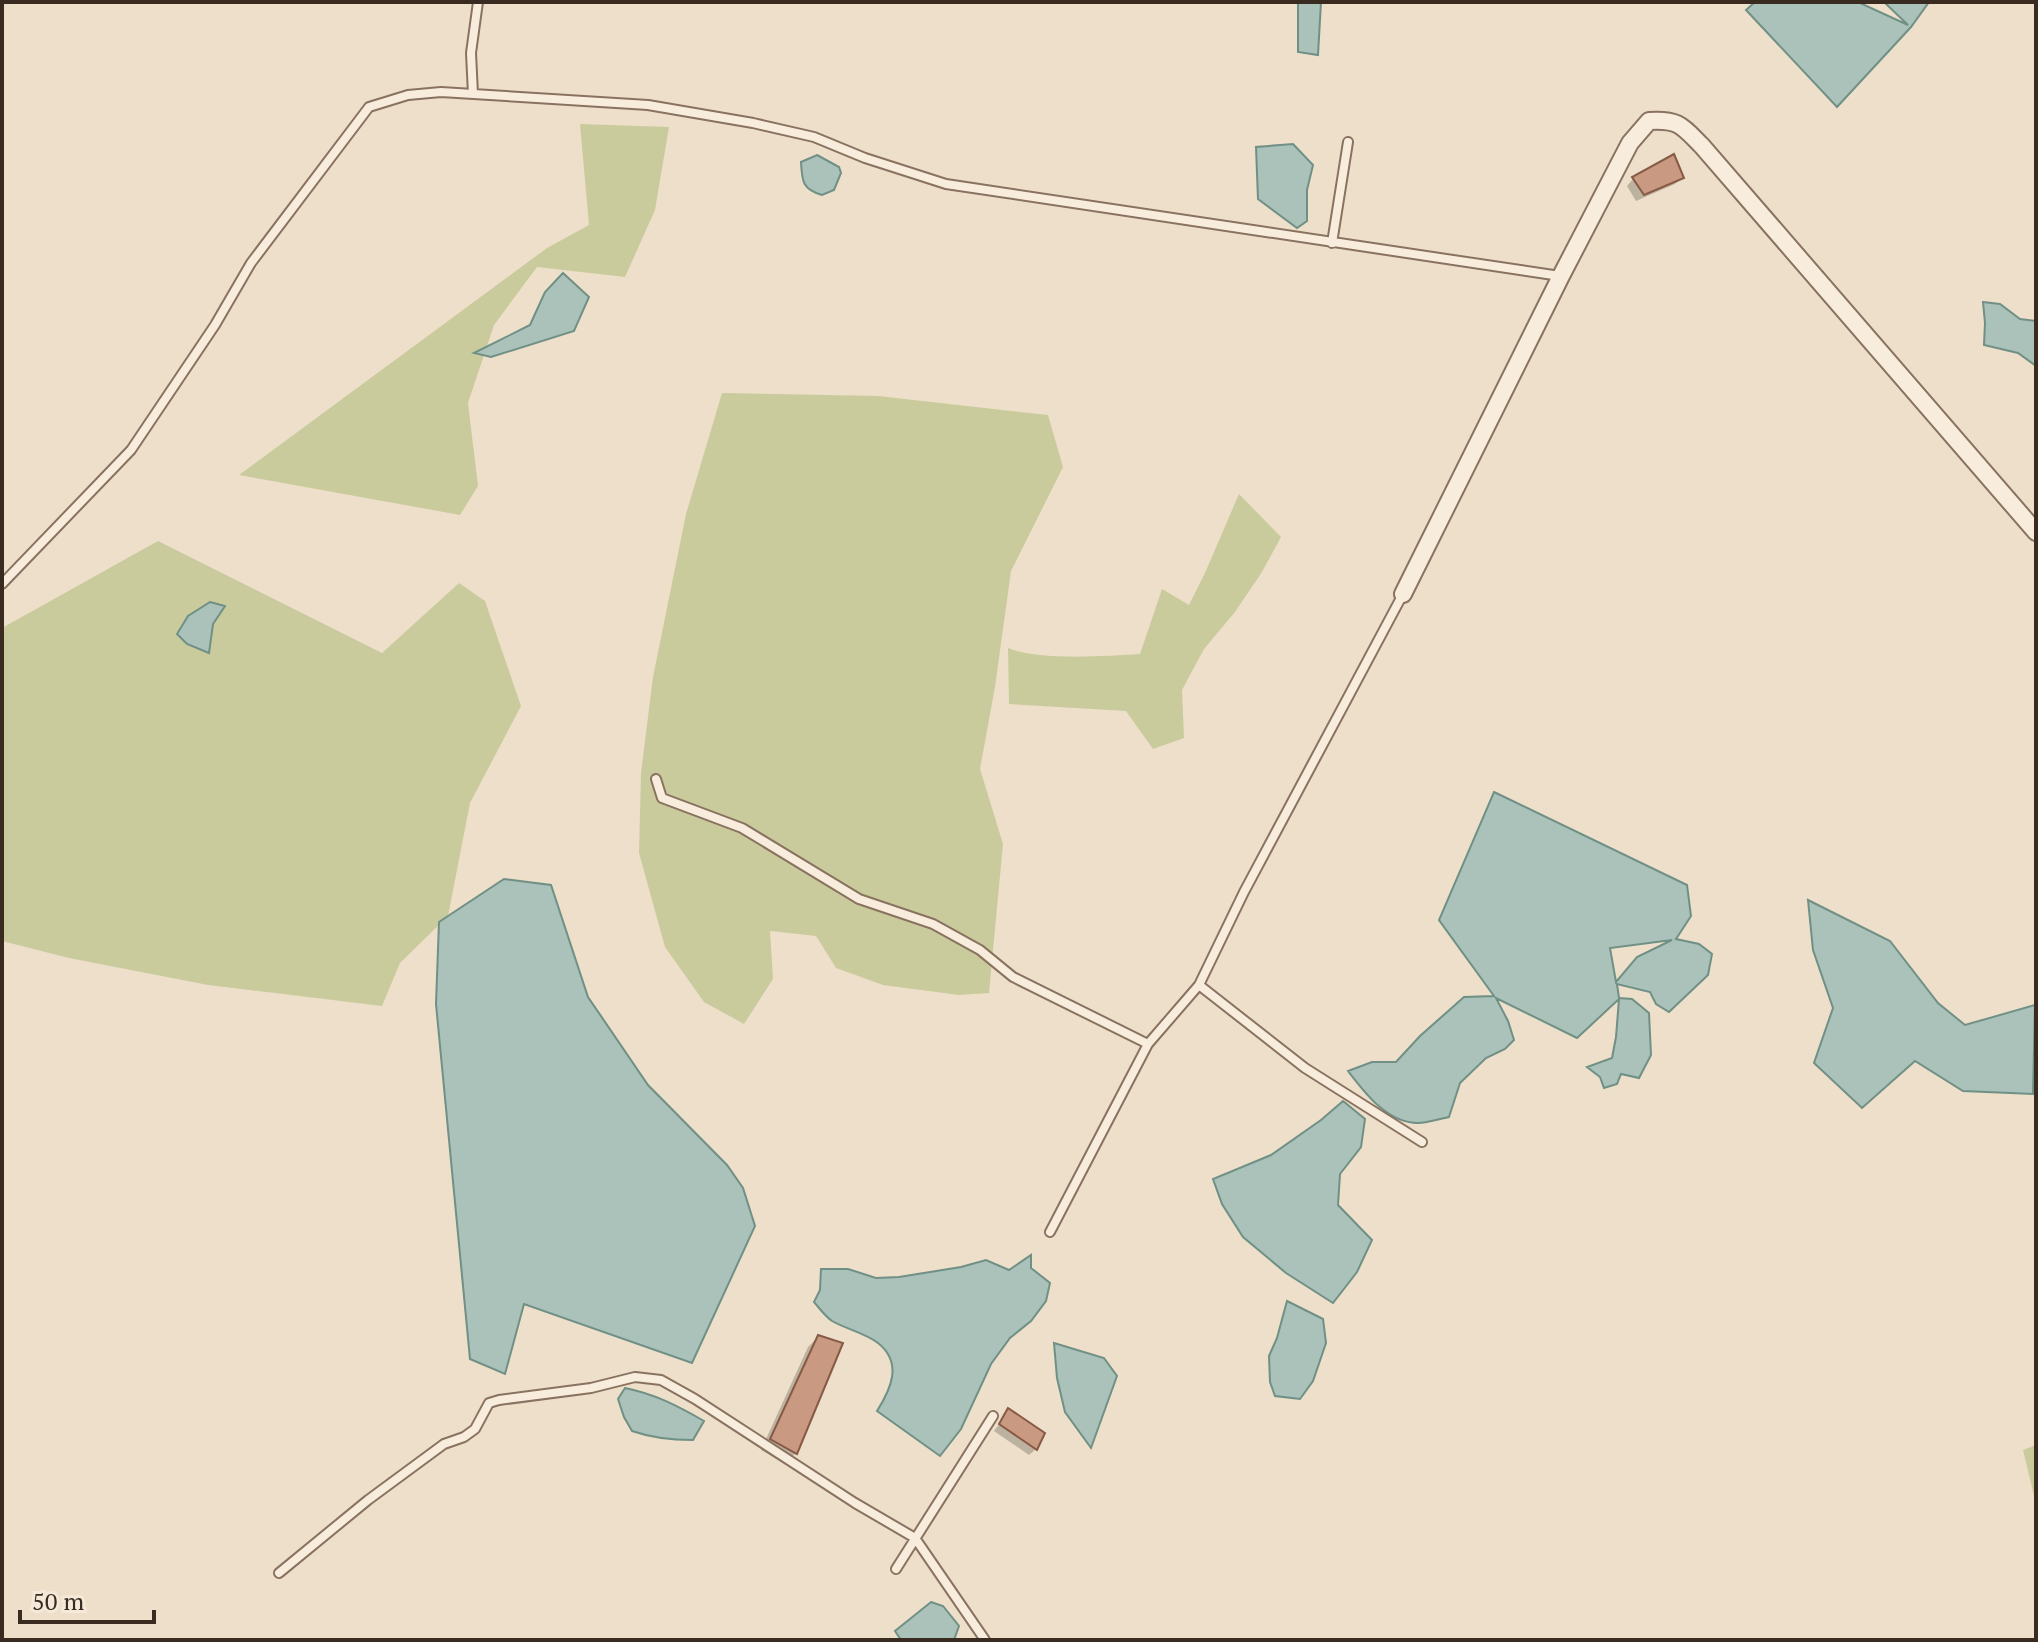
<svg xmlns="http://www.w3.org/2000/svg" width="2038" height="1642" font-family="'PT Serif',serif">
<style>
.green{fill:#cacb9d}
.water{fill:#aac2b9;stroke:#709086;stroke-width:2;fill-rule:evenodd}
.shadow{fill:#0003}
.building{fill:#c99981;stroke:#875a45;stroke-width:2}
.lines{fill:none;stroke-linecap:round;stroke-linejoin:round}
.lane-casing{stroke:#89725f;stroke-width:12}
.street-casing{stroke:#89725f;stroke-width:20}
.lane{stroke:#f8eddd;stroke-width:8}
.street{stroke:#f8eddd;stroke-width:16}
</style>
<rect width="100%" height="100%" fill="#eddfc9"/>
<path class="green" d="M580 124 669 127 655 210 625 277 537 267 494 325 468 403 478 486 460 515 239 475 547 248 589 225Z
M722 393 878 396 1048 415 1063 467 1011 571 995 687 980 769 1003 844 989 993 959 995 883 985 836 968 816 936 770 931 773 979 744 1024 704 1002 665 947 639 853 641 773 653 677 686 514Z
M1239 494 1281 537 1262 572 1235 612 1204 649 1182 690 1184 738 1153 749 1126 711 1009 704 1008 648C1039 661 1105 656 1140 654L1162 589 1189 605 1205 573Z
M158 541 382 653 459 583 485 601 521 706 470 803 448 916 400 963 382 1006 208 985 69 958 2 941V628Z
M2036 1445V1504L2023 1450Z"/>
<path class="water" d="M1298 2H1321L1318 55 1298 52Z
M1755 2H1858L1908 25 1884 2H1929L1911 27 1837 107 1746 10Z
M1293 144 1313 165 1307 190V221L1297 228 1258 199 1256 147Z
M817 155 839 167 841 173 834 190 822 195C802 189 802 181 801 162Z
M563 273 589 297 574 331 491 357 474 353 530 325 545 292Z
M1983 302 2000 304 2020 319 2036 321V366L2018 353 1984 345 1985 323Z
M210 602 225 606 213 624 209 653 187 644 177 634 188 616Z
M1494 792 1687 885 1691 916 1676 939 1699 944 1712 954 1708 975 1669 1012 1656 1004 1650 992 1617 984 1619 998 1632 999 1649 1013 1651 1055 1639 1078 1621 1074 1617 1084 1604 1088 1600 1077 1587 1067 1612 1058 1616 1037 1619 999 1577 1038 1496 998 1508 1021 1514 1040 1505 1049 1486 1058 1460 1083 1449 1117C1439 1119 1428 1123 1418 1123 1387 1123 1365 1093 1348 1071L1372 1062H1396L1420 1036 1464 997 1494 996 1439 920ZM1672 940 1637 957 1616 982 1610 948Z
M504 879 551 885 588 997 648 1085 727 1165 743 1188 755 1226 692 1363 524 1304 505 1374 470 1359 436 1004 439 922Z
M1808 900 1890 941 1938 1003 1965 1025 2035 1005 2033 1094 1963 1091 1915 1061 1862 1108 1814 1063 1833 1008 1813 950Z
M1343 1101 1365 1119 1361 1147 1340 1174 1338 1205 1372 1240 1357 1272 1333 1303 1286 1273 1243 1237 1222 1204 1213 1179 1271 1155 1321 1120Z
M1031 1255V1268L1050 1283 1046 1301 1031 1321 1010 1338 991 1364 961 1429 940 1456 877 1411C891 1389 903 1363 878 1343 865 1333 846 1329 832 1321 825 1316 820 1309 814 1302L820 1290 821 1269H848L876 1278 899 1277 961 1267 986 1260 1009 1270Z
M1287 1301 1323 1319 1326 1343 1313 1381 1300 1399 1275 1396 1270 1382 1269 1356 1277 1338Z
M1054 1343 1104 1358 1117 1376 1091 1448 1065 1412 1057 1378Z
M625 1388C655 1394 678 1406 704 1421L693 1440C671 1440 652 1438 632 1431L624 1417 618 1399Z
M931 1602 943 1606 959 1626 954 1640H901L895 1631Z"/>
<path class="shadow" d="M1673 157 1682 177 1675 184 1636 201 1627 186 1633 179Z
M818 1337 796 1453 785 1464 761 1450 808 1347Z
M1009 1411 1036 1449 1029 1455 994 1431Z"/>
<path class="building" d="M1674 154 1684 178 1644 195 1632 177Z
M818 1335 843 1343 797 1454 770 1439Z
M1008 1408 1045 1433 1037 1450 999 1424Z"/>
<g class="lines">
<g class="lane-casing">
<path id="lane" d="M473 94 471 53 478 2
M1332 243 1348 142
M2 584 131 450 215 325 251 263 369 107 408 95 441 92 648 105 753 123 814 137 865 158 946 184 1560 276
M656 779 662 798 742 828 859 899 933 924 980 950 1013 977 1148 1044
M1199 985 1305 1068 1422 1142
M1050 1232 1148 1044 1199 985 1244 892 1403 594
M896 1569 993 1416
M279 1573 368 1500 444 1444 464 1437 475 1429 489 1403 499 1400 591 1388 635 1377 661 1380 695 1399 855 1503 915 1538 985 1640"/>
</g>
<g class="street-casing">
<path id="street" d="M1403 594 1561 276 1630 143 1649 121C1679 119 1682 126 1702 146L2036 532"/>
</g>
<use href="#lane" class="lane"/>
<use href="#street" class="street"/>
</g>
<rect width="2038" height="1642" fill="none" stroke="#3a2b21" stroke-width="8"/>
<path d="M20 1610v12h134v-12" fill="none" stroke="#3a2b21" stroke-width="4"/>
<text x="32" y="1610" font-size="24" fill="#3a2b21" stroke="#f5ead9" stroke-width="6" paint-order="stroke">50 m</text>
</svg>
